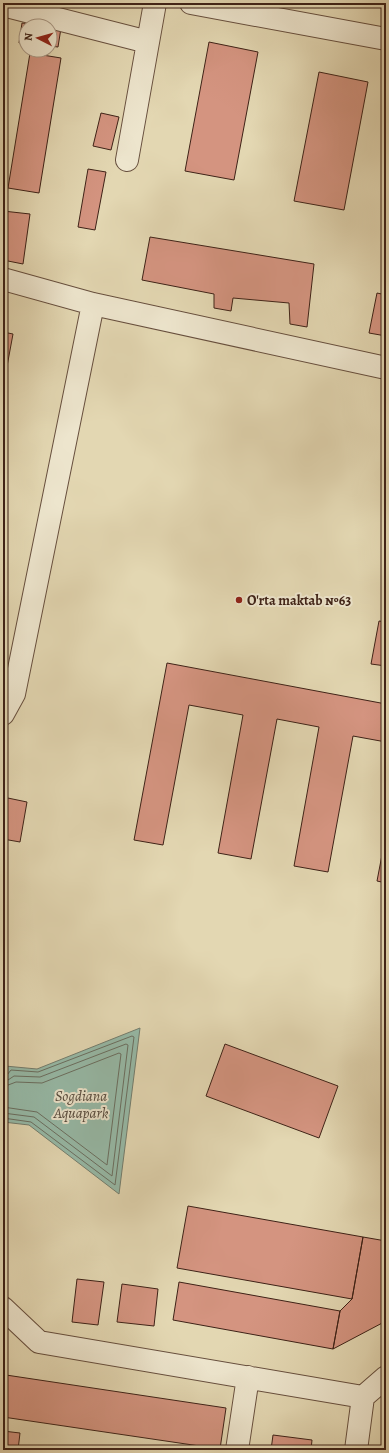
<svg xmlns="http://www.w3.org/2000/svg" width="389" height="1453" font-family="Alegreya,serif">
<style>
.water{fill:#96baa8;stroke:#737d6e}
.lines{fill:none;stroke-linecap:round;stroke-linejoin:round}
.shore{stroke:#6a6e60;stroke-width:1}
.building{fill:#d49480;stroke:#3e2217}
.minor-casing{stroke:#674f3e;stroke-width:24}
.minor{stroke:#ede5cd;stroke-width:22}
.poi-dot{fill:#8f2418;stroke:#ede5cd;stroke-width:1.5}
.labels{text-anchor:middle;stroke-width:4;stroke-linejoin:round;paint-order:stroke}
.poi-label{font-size:14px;font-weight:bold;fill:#3e2217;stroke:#ede5cd;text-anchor:start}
.water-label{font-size:15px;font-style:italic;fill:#54483b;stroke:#ede5cd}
</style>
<rect width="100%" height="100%" fill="#e3d7b2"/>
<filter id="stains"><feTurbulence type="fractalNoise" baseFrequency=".005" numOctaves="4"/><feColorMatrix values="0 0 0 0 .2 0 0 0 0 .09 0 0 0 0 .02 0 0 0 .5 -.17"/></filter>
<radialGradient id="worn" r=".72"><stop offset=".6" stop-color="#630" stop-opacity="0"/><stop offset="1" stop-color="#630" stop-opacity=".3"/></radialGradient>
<path class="water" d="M140 1028 119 1194 29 1125 3 1122 5 1066 37 1069Z"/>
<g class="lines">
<path class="shore" d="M3 1076 7 1075 11 1070 38 1072 132 1036 134 1037 115 1185 31 1122 3 1118
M3 1081 8 1080 14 1076 40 1077 126 1044 128 1045 112 1176 34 1117 3 1113
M3 1087 16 1082 42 1083 119 1053 121 1054 107 1165 37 1112 3 1107"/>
</g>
<path class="building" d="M22 23 47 26H26V43H19Z
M50 26 61 28 58 47 50 46Z
M209 42 258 52 234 180 185 171Z
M30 53 61 58 39 193 8 188Z
M319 72 368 82 344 210 294 201Z
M101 113 119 117 111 150 93 146Z
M88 169 106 172 95 230 78 227Z
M3 211 30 214 23 264 3 260Z
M150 237 314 264 307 327 290 324 289 303 233 298 231 311 214 308V294L142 280Z
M377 293 386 295V336L369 333Z
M3 332 13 334 3 388Z
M379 621 386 622V666L371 664Z
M167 663 386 704V742L353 736 328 872 294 866 319 727 277 719 251 859 218 853 243 715 189 705 163 845 134 840Z
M3 797 27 802 20 842 3 839Z
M386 834V883L377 881Z
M225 1044 338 1086 319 1138 206 1096Z
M188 1206 363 1237 352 1299 177 1268Z
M363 1237 386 1241V1321L333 1349 340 1311 352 1299Z
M77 1279 104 1282 98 1325 72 1322Z
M179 1282 340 1311 333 1349 173 1320Z
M122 1284 158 1289 154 1326 117 1322Z
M6 1375 226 1408 220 1449 3 1417V1397Z
M3 1431 20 1433 18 1450H3Z
M273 1435 312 1440 311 1450H271Z"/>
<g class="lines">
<g class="minor-casing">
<path id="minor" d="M191 3 386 39
M3 5 148 42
M127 160 155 3
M3 279 93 304 386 368
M3 714 14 694 93 304
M3 1308 39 1342 363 1397
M237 1450 248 1377
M356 1450 363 1397 386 1377"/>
</g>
<use href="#minor" class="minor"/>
</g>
<circle class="poi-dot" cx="239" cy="600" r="4"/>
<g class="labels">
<g class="poi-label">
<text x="247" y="605">O'rta maktab №63</text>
</g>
<g class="water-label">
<text x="81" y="1101">Sogdiana<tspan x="81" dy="17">Aquapark</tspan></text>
</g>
</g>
<rect width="389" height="1453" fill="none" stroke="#e3d7b2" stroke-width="16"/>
<rect x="4" y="4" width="381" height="1445" fill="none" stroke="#3e2217" stroke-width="2"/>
<rect x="8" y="8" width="373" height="1437" fill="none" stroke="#3e2217"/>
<g transform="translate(38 38) rotate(276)"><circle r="19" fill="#ede5cd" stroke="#a79784"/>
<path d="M0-3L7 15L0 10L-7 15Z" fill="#8f2418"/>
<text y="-6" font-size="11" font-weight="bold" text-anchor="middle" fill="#3e2217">N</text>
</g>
<rect width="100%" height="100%" filter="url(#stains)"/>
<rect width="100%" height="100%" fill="url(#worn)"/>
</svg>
